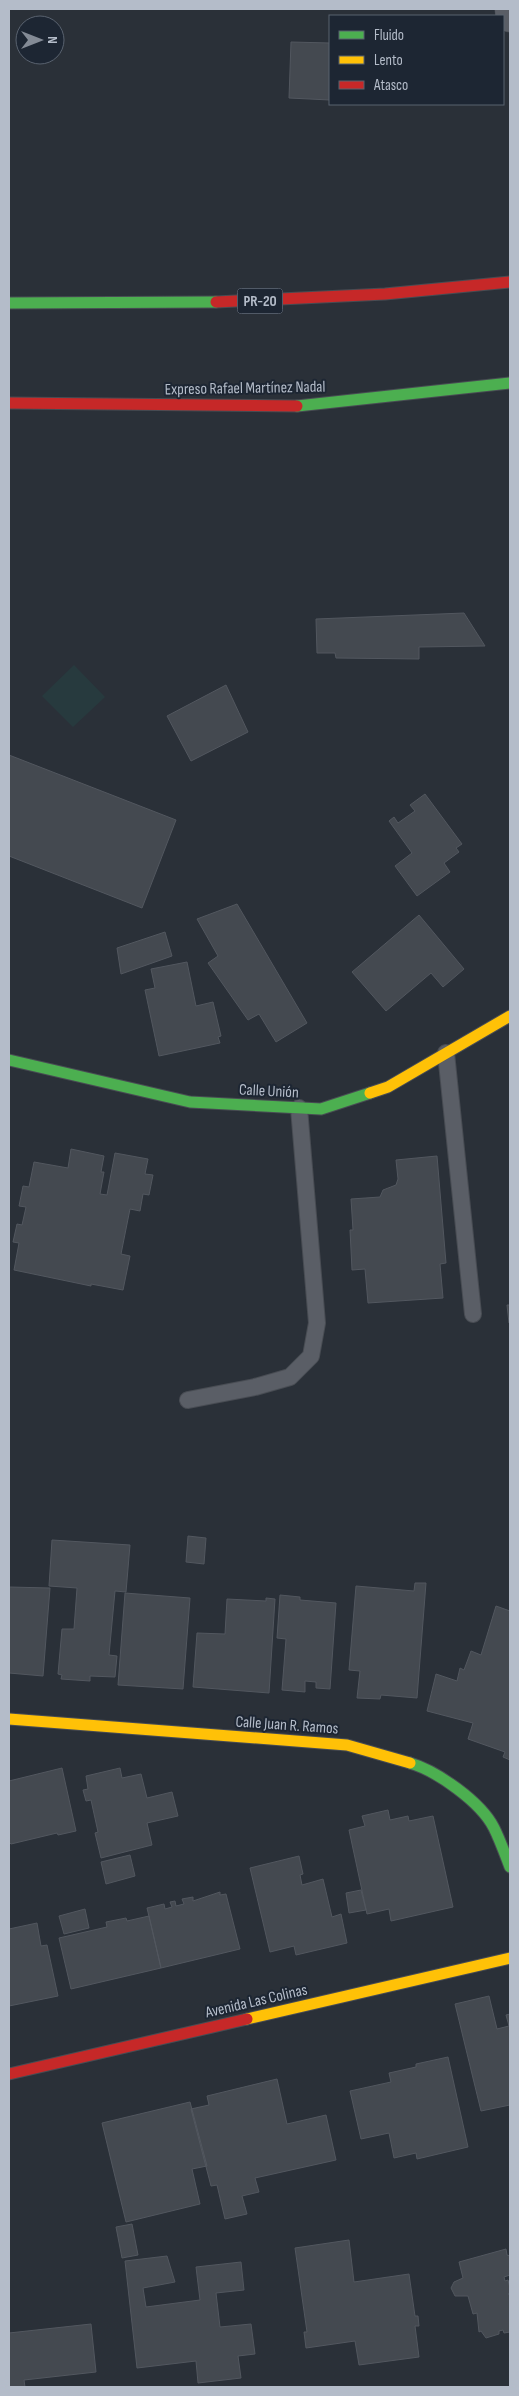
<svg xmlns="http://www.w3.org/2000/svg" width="519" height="2396" font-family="'Sofia Sans Condensed',sans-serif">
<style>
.green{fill:#273a3e}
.building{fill:#444950;stroke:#52575f}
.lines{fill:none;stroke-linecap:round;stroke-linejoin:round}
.lane-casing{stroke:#484c53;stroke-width:18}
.street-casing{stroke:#484c53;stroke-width:29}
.fast-casing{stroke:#484c53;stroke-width:13}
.slow-casing{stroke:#484c53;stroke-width:13}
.jam-casing{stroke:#484c53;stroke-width:13}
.lane{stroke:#5a5e66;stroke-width:16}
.street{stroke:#5a5e66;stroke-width:28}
.fast{stroke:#4caf50;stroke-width:11}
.slow{stroke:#ffc107;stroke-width:11}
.jam{stroke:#c62828;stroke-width:11}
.labels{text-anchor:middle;stroke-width:4;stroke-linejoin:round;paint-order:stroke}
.shield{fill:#1d2633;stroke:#878f9c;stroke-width:1}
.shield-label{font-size:15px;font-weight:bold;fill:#b4bcc9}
.street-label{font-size:16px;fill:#b4bcc9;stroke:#1d2633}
</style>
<rect width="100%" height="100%" fill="#2a3038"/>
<path class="green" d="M74 665 105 697 73 727 42 696Z"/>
<path class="building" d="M291 42 330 43V100L289 98Z
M464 613 485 646 419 647V659L336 658 335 653H317L316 619Z
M226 685 248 732 191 761 167 716Z
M9 755 176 820 142 908 9 856Z
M425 794 462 844 456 848 459 852 444 863 450 872 417 896 395 866 412 853 389 821 394 817 398 823 415 811 410 805Z
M237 904 307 1023 276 1042 259 1014 248 1020 208 963 218 956 197 919Z
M419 915 464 969 443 987 431 973 386 1011 352 972Z
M165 932 172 956 121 974 117 948Z
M187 962 196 1006 213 1002 221 1036 218 1037 220 1043 159 1056 145 990 155 988 151 969Z
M71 1149 104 1156 101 1172H104L100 1194 107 1195 115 1153 148 1159 145 1174 153 1175 149 1195 143 1194 140 1211 130 1209 121 1254 130 1256 123 1290 91 1284V1286L14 1270 19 1243 13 1242 17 1224 22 1225 26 1207 19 1206 23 1186 29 1187 34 1162 68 1168Z
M437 1156 446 1263 440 1264 443 1298 368 1303 365 1269 352 1270 350 1230H353L351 1199 380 1197 383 1190 396 1185 398 1179 396 1160Z
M507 1305H510V1323H509Z
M188 1536 206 1538 204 1564 186 1562Z
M52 1540 130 1545 126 1592 115 1591 109 1655 117 1656 115 1677 90 1676V1681L61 1679 62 1675 58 1674 62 1629H74L77 1588 49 1586Z
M415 1583H426L417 1698 381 1695 380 1699 357 1698 360 1671 349 1670 356 1586 414 1591Z
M9 1587 50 1588 43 1676 9 1673Z
M125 1593 190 1598 183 1689 118 1685Z
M280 1595 300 1597V1600L336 1603 330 1689 316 1688V1682L305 1681V1692L282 1690 286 1639 277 1638Z
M266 1598 275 1599 269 1693 193 1687 197 1633 225 1634 227 1599 266 1601Z
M496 1606 510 1611V1760L503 1757 505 1752 468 1739 473 1723 427 1711 436 1674 457 1681 460 1668 464 1670 471 1651 481 1655Z
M62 1768 76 1831 58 1835 57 1833 11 1844 9 1842V1781Z
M120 1768 122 1778 141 1774 147 1798 172 1792 178 1816 147 1823 152 1845 101 1858 95 1833 98 1832 91 1800 86 1801 83 1790 88 1789 86 1776Z
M388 1810 390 1820 408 1816 409 1821 433 1816 453 1907 391 1921 389 1909 367 1914 349 1830 365 1826 362 1816Z
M130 1855 135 1876 106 1884 101 1862Z
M299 1856 303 1874 300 1875 302 1885 323 1879 332 1917 341 1914 347 1943 296 1955 294 1946 270 1952 250 1868Z
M361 1890 366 1910 349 1913 346 1893Z
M220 1892V1895L226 1894 240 1949 161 1968 147 1908 164 1904 165 1909 172 1907 170 1902 175 1901 176 1906 184 1904 182 1899 193 1897V1901Z
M85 1909 89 1928 64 1934 59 1916Z
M149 1916 161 1968 71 1989 59 1938 107 1927 106 1922 126 1918 127 1921Z
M37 1923 41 1946 47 1945 58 1996 9 2006V1929Z
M489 1996 497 2029 509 2026 506 2015 510 2014V2105L481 2111 455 2004Z
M448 2057 468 2147 417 2159 416 2153 394 2158 389 2133 361 2139 350 2091 391 2082 389 2073 416 2067V2064Z
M277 2079 287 2124 326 2115 336 2160 255 2178 259 2192 242 2196 247 2214 225 2219 217 2185 211 2186 191 2109 209 2105 207 2096Z
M190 2102 207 2166 192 2169 200 2204 126 2222 102 2123Z
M132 2224 138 2255 122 2258 116 2227Z
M349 2240 354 2282 409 2274 415 2316H418L419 2326H415L419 2357 359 2365 355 2341 306 2348 304 2332H307L295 2248Z
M506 2249 507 2255 510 2256V2275L504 2277 505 2281 508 2280 510 2288V2293L508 2294 510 2295V2332L504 2333 503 2330 499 2331V2334L486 2338 481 2331 479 2332 477 2313 473 2314 468 2296H455L451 2288 454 2282 463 2278 459 2262Z
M167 2256 175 2282 143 2288 146 2307 200 2300 196 2267 241 2262 244 2290 216 2293 220 2327 251 2324 255 2354 238 2356 241 2378 198 2383 196 2361 137 2368 125 2261Z
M91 2324 96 2372 24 2380 25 2387H9V2333Z"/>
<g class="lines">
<g class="lane-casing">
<path id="lane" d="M446 1053 473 1314
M188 1400 255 1387 290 1377 311 1356 317 1323 299 1108"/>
</g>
<g class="street-casing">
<path id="street" d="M509 9 510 18"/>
</g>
<g class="fast-casing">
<path id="fast" d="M9 303 216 302
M297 406 510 383
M9 1060 190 1102 321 1109 370 1093
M410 1763C437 1771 481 1802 494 1828 500 1840 505 1854 510 1867"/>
</g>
<g class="slow-casing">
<path id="slow" d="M370 1093 388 1087 510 1016
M9 1719 347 1745 410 1763
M247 2019 510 1958"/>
</g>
<g class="jam-casing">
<path id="jam" d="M216 302 385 294 510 282
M9 403 297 406
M9 2074 247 2019"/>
</g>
<use href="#lane" class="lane"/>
<use href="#street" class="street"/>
<use href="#fast" class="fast"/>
<use href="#slow" class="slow"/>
<use href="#jam" class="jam"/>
</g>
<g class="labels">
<rect class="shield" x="237.5" y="288.5" width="45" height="25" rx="4"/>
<g class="shield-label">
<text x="260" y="306">PR-20</text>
</g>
<g class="street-label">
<text transform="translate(245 387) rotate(-1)" y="6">Expreso Rafael Martínez Nadal</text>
<text transform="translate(269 1090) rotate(3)" y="6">Calle Unión</text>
<text transform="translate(287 1724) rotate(4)" y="6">Calle Juan R. Ramos</text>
<text transform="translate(256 2000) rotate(-13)" y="6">Avenida Las Colinas</text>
</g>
</g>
<rect width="519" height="2396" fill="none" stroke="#b4bcc9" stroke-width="20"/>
<rect x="329" y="15" width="175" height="90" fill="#1d2633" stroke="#59626f"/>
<rect x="339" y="31" width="25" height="8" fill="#4caf50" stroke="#59626f"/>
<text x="374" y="40" font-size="15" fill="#b4bcc9">Fluido</text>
<rect x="339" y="56" width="25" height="8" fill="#ffc107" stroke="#59626f"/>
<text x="374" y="65" font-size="15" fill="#b4bcc9">Lento</text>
<rect x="339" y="81" width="25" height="8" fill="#c62828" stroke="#59626f"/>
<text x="374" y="90" font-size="15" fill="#b4bcc9">Atasco</text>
<g transform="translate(40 40) rotate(90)"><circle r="24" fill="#1d2633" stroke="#59626f"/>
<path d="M0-4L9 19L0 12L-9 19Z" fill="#848b96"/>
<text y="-8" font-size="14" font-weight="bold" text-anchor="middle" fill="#b4bcc9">N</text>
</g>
</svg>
